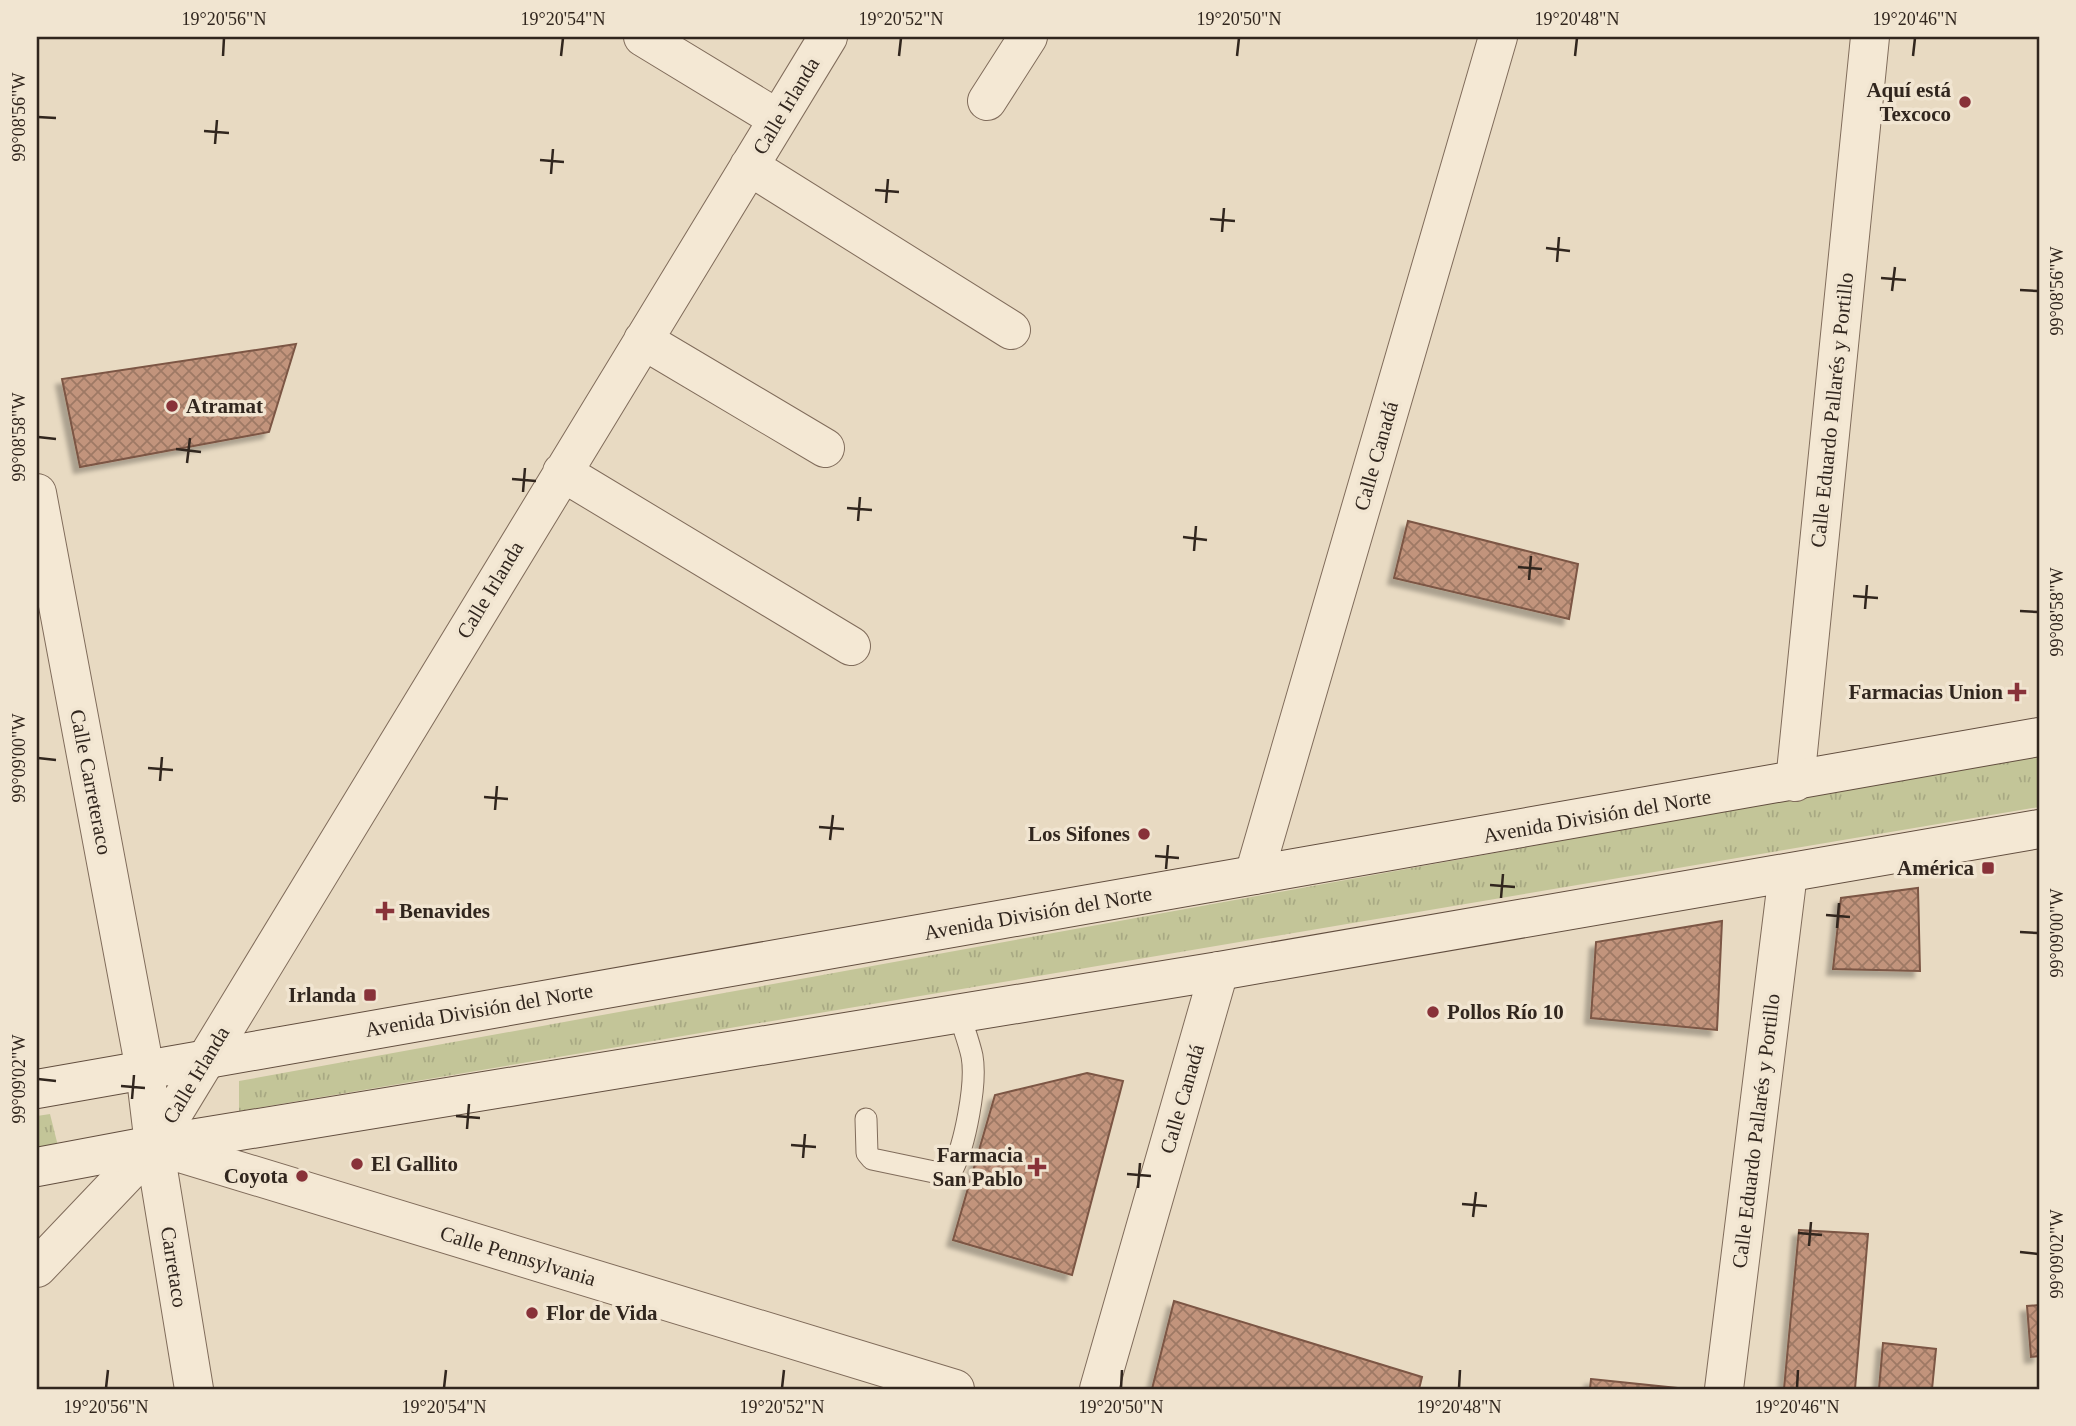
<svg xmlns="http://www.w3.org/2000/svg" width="2076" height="1426" font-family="Georgia,serif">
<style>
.grass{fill:url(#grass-tufts)}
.building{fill:url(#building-cross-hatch);stroke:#7c5644;stroke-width:2;filter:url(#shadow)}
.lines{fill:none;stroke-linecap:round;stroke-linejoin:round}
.service-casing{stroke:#806c5b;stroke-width:23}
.minor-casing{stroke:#806c5b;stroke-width:40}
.secondary-casing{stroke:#624e3f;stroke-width:40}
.service{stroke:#f4e8d4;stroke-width:21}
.minor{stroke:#f4e8d4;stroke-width:38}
.secondary{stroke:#f4e8d4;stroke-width:38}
.ticks{fill:none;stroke:#31261e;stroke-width:2.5}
.poi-dot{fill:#883239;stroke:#f1e5d1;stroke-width:2.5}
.labels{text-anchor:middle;stroke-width:7;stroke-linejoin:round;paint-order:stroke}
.poi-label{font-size:21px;font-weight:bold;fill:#31261e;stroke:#f1e5d1;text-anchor:end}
.street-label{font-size:21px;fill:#31261e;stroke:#f1e5d1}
.neatline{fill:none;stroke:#31261e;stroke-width:2.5}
.ticks-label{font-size:18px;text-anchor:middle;fill:#31261e}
</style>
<defs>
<pattern id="grass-tufts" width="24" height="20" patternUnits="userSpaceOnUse" patternTransform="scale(1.75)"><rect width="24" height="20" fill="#c3c598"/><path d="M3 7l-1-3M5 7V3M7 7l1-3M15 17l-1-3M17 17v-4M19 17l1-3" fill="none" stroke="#a8a983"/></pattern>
<pattern id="building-cross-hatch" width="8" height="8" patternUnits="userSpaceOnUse" patternTransform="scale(1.75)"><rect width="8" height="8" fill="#c2947c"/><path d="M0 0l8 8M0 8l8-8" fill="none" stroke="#9e7965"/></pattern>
<filter id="shadow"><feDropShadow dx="-6" dy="6" stdDeviation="2" flood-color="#0004"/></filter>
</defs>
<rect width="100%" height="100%" fill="#e8dac2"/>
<path class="grass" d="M2039 754V807L239 1111V1081Z
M50 1114 58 1146 37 1150V1116Z"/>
<path class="building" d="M296 344 269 432 80 467 62 379Z
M1408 521 1578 564 1569 619 1394 578Z
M1918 888 1920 971 1833 969 1841 898Z
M1722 921 1717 1030 1591 1018 1596 942Z
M1087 1073 1123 1081 1072 1275 953 1240 995 1095Z
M1799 1230 1868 1234 1855 1389H1784Z
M1174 1301 1422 1377 1419 1389H1152Z
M2039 1305V1356L2031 1357 2027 1306Z
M1883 1343 1936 1349 1932 1389H1879Z
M1591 1379 1677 1388V1389H1590Z"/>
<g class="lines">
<g class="service-casing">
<path id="service" d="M866 1119 867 1153 872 1159 934 1172 952 1170C965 1146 977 1083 972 1056 969 1042 963 1027 959 1013"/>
</g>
<g class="minor-casing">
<path id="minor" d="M643 37 778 119
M987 101 1028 37
M749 166 1011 330
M643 340 825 448
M562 472 851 646
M37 493 145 1070 154 1145 194 1389
M1795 782 1870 37
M1254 875 1498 37
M154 1145 955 1389
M37 1268 154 1145 828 37
M1099 1389 1219 971
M1724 1389 1788 873"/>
</g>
<g class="secondary-casing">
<path id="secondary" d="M37 1089 2039 737
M37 1167 154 1145 1219 971 2039 829"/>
</g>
<use href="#service" class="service"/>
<use href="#minor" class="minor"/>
<use href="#secondary" class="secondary"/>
</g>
<path class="ticks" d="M223 56 224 38M561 56 563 38M899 56 901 38M1237 56 1239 38M1575 56 1577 38M1913 56 1915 38M38 117 56 118M204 131 229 133M215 144 217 120M540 160 564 162M551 174 553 149M875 190 899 192M886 203 888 179M1210 219 1235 221M1222 232 1224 208M1546 248 1570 251M1557 262 1559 237M1881 278 1906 280M2020 290 2038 291M1892 291 1895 267M38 437 56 439M176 449 201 452M187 463 190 438M512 479 536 481M523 492 525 468M847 508 872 510M858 521 860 497M1183 537 1207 540M1194 551 1196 526M1518 567 1542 569M1529 580 1531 556M1853 596 1878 598M1865 609 1867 585M2020 611 2038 612M38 758 56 760M148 768 173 770M160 781 162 757M484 797 508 799M495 810 497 786M819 827 844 829M830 840 833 815M1155 856 1179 858M1166 869 1168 845M1490 885 1515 887M1501 898 1503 874M1826 915 1850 917M1837 928 1839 903M2020 932 2038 933M38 1079 56 1081M121 1086 145 1088M132 1099 134 1075M456 1116 480 1118M467 1129 469 1104M791 1145 816 1147M803 1158 805 1134M1127 1174 1151 1176M1138 1188 1140 1163M1462 1204 1487 1206M1473 1217 1476 1192M1798 1233 1822 1235M1809 1246 1811 1222M2020 1252 2038 1254M106 1388 108 1370M444 1388 446 1370M782 1388 784 1370M1121 1388 1122 1370M1459 1388 1460 1370M1797 1388 1798 1370"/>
<g class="poi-dot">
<circle cx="1965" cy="102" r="7"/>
<circle cx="172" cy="406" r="7"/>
<path d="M2013.5 681.5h7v7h7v7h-7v7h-7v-7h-7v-7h7z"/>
<circle cx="1144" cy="834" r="7"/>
<rect x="1981" y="861" width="14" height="14" rx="3.5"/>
<path d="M381.5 900.5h7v7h7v7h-7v7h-7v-7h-7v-7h7z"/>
<rect x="363" y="988" width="14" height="14" rx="3.5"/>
<circle cx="1433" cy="1012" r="7"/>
<circle cx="357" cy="1164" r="7"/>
<path d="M1033.5 1156.5h7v7h7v7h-7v7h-7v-7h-7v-7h7z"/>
<circle cx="302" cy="1176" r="7"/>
<circle cx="532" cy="1313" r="7"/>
</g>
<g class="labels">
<g class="poi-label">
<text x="1951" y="97">Aquí está<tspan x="1951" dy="24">Texcoco</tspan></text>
<text x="186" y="413" text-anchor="start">Atramat</text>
<text x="2003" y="699">Farmacias Union</text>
<text x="1130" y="841">Los Sifones</text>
<text x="1974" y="875">América</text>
<text x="399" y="918" text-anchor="start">Benavides</text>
<text x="356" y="1002">Irlanda</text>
<text x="1447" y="1019" text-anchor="start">Pollos Río 10</text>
<text x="1023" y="1162">Farmacia<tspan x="1023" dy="24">San Pablo</tspan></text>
<text x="371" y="1171" text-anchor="start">El Gallito</text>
<text x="288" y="1183">Coyota</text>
<text x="546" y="1320" text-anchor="start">Flor de Vida</text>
</g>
<g class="street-label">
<text transform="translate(786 106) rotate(-59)" y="7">Calle Irlanda</text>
<text transform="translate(1832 410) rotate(-84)" y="7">Calle Eduardo Pallarés y Portillo</text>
<text transform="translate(1376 456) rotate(-74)" y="7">Calle Canadá</text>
<text transform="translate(490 590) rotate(-59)" y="7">Calle Irlanda</text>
<text transform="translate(91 782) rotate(79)" y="7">Calle Carreteraco</text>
<text transform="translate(1597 816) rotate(-10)" y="7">Avenida División del Norte</text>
<text transform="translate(1038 913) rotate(-10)" y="7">Avenida División del Norte</text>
<text transform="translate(479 1010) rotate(-10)" y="7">Avenida División del Norte</text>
<text transform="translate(196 1075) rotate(-59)" y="7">Calle Irlanda</text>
<text transform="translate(1182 1099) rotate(-74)" y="7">Calle Canadá</text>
<text transform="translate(1756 1131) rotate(-83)" y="7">Calle Eduardo Pallarés y Portillo</text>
<text transform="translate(518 1256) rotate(17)" y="7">Calle Pennsylvania</text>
<text transform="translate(174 1267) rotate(81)" y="7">Carretaco</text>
</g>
</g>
<rect width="2076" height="1426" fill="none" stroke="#f1e5d1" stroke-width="77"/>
<rect x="38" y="38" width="2000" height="1350" class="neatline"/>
<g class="ticks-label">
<text x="224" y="25">19°20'56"N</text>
<text x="563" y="25">19°20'54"N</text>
<text x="901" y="25">19°20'52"N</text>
<text x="1239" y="25">19°20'50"N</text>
<text x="1577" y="25">19°20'48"N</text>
<text x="1915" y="25">19°20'46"N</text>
<text transform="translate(19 117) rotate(-90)" y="6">99°08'56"W</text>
<text transform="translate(2057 291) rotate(-90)" y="6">99°08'56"W</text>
<text transform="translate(19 437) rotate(-90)" y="6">99°08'58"W</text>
<text transform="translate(2057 612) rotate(-90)" y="6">99°08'58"W</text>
<text transform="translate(19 758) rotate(-90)" y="6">99°09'00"W</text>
<text transform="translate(2057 933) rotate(-90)" y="6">99°09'00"W</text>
<text transform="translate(19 1079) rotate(-90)" y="6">99°09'02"W</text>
<text transform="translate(2057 1254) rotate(-90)" y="6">99°09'02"W</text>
<text x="106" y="1413">19°20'56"N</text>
<text x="444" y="1413">19°20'54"N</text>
<text x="782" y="1413">19°20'52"N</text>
<text x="1121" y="1413">19°20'50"N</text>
<text x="1459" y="1413">19°20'48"N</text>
<text x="1797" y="1413">19°20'46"N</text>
</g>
</svg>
